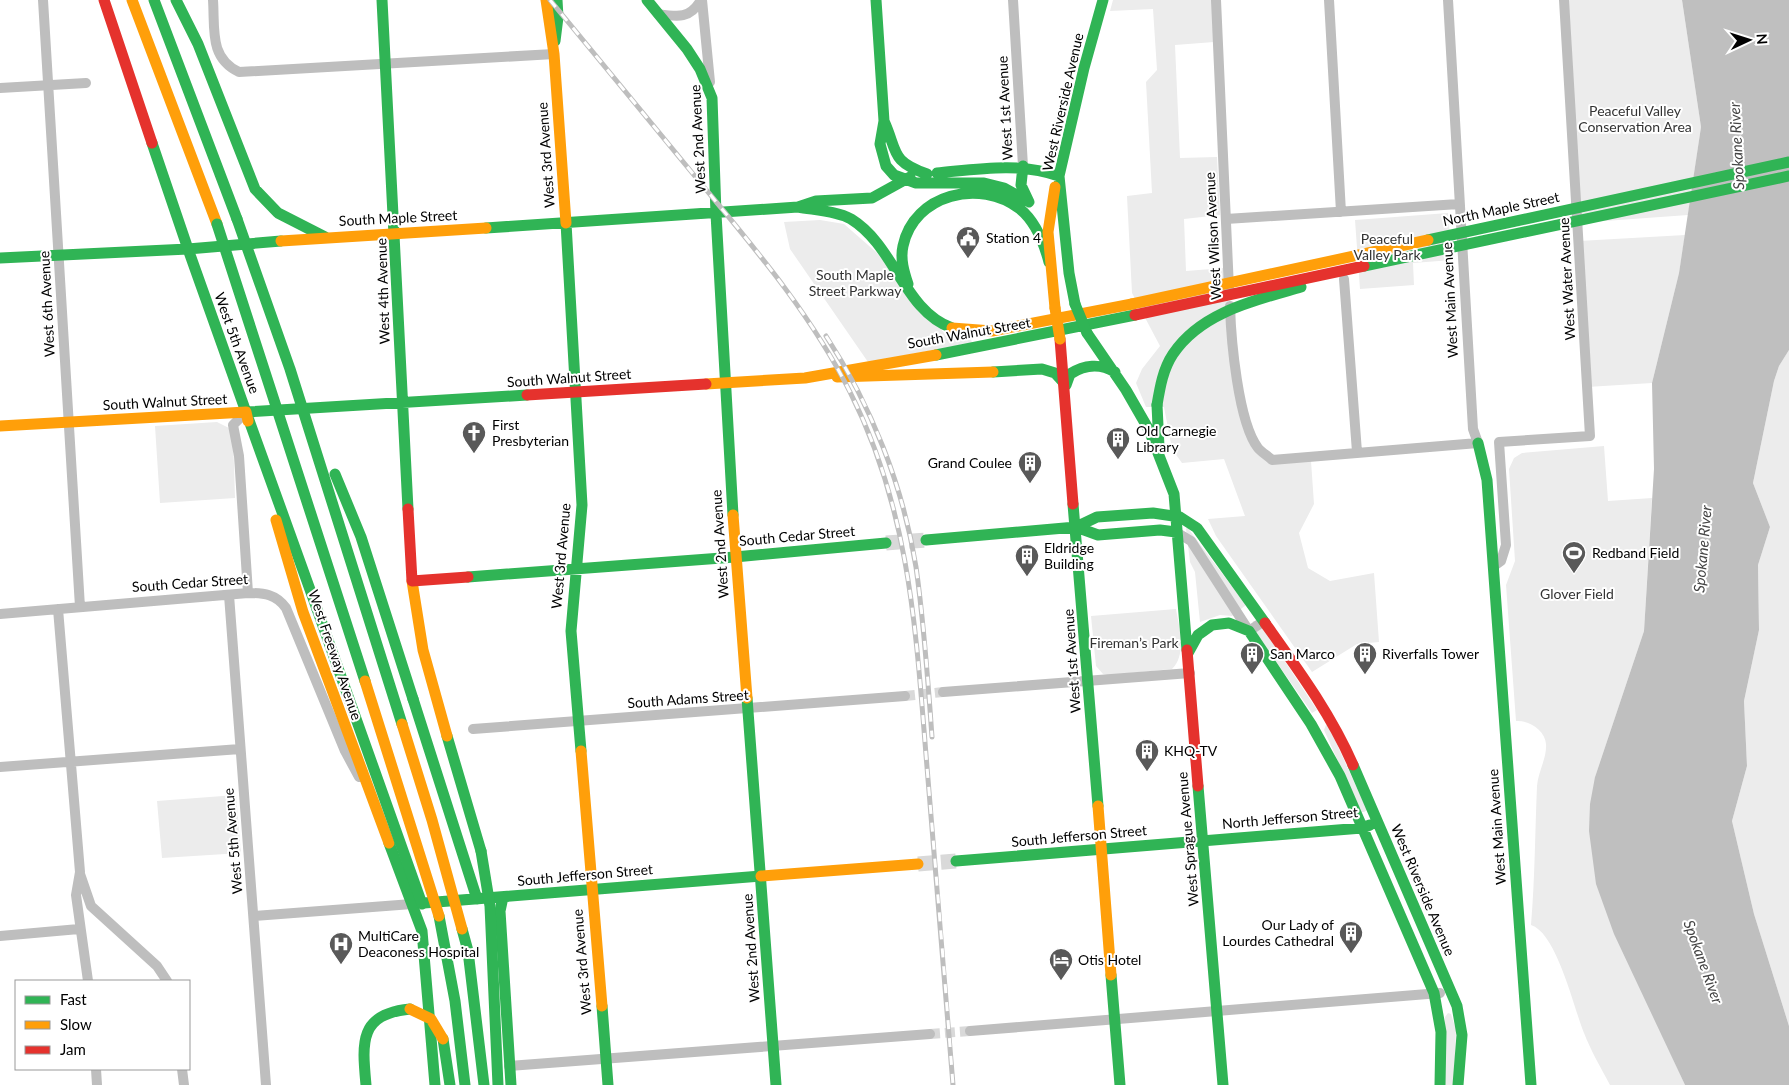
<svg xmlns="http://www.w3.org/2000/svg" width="1789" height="1085" font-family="Lato,sans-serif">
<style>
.green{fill:#ececec}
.water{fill:#bfbfbf}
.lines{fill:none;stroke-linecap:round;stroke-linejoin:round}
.street-tunnel{stroke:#d9d9d9;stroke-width:10;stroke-dasharray:10 5;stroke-linecap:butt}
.secondary-tunnel{stroke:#d9d9d9;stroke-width:15;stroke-dasharray:15 8;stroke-linecap:butt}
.street{stroke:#bebebe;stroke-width:10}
.fast{stroke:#30b455;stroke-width:11}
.slow{stroke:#ff9f0a;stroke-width:11}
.jam{stroke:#e5322d;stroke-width:11}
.rail-casing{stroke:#bebebe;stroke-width:5}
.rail{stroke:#fff;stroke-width:3;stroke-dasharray:9;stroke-linecap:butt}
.fast-bridge{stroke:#30b455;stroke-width:11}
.slow-bridge{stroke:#ff9f0a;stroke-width:11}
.jam-bridge{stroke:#e5322d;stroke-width:11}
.labels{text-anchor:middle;stroke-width:4;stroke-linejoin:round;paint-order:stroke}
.street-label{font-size:14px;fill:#000;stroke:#fff}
.park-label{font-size:14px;fill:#333;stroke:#fff}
.poi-label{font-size:14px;fill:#000;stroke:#fff;text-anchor:start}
.water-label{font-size:15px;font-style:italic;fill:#444;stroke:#fff}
</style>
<rect width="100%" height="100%" fill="#fff"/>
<path class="green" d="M1113 0H1212L1214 42 1175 45 1180 158 1217 157 1220 215 1184 219 1186 271 1224 268 1242 419 1271 462 1311 461 1314 504 1299 533 1308 568 1330 581 1374 573 1379 642 1357 644 1312 672 1216 536 1208 519 1245 516 1224 459 1182 463 1172 449 1164 407H1146L1136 383 1142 369 1160 346 1132 293 1127 196 1152 193 1146 82 1157 70 1153 9 1110 11Z
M1564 0H1682L1701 127 1688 215 1577 223Z
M1448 213 1452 260 1413 263 1414 285 1360 289 1355 220Z
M820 220 844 224 876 252 945 334 971 339 972 343 868 362 790 249 784 222Z
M1685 235 1679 273 1652 383 1587 387 1579 241Z
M1789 350V1026L1754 914 1732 821 1747 766 1744 701 1759 630 1758 565 1770 527 1753 483 1774 381 1779 366Z
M217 422 229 428 233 435 235 498 160 503 155 426Z
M1604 446 1608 501 1652 498 1644 631 1595 777 1663 1037 1685 1085H1610C1601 1068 1591 1051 1584 1033 1574 1009 1557 933 1531 925 1535 878 1535 832 1537 786 1538 772 1547 758 1546 744 1545 730 1529 720 1516 721L1506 585 1515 561 1509 469 1514 458 1522 453Z
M1187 527 1246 605 1232 616 1220 615 1200 622 1195 572 1190 562 1186 529Z
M1176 609C1179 626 1187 655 1172 669L1108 675 1103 674 1096 666 1091 616Z
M1253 621H1258L1317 710 1312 713 1252 627Z
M1326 725H1328L1367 810 1364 812H1361L1324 730Z
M236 795 241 853 162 858 157 801Z
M1448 1013 1451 1014 1456 1030 1454 1085H1445V1017Z"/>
<path class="water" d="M1682 0H1789V350L1779 366 1774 381 1753 483 1770 527 1758 565 1759 630 1744 701 1747 766 1732 821 1754 914 1789 1026V1085H1685L1614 934 1596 884 1589 831 1590 804 1595 777 1644 631 1654 469 1652 383 1679 273 1701 127Z"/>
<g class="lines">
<path class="street-tunnel" d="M905 696 943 692
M930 1034 970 1031"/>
<path class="secondary-tunnel" d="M886 543 926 540
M918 864 956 861"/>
<path class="street" d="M43 0 80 607
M213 0C215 29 209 58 239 72L554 54
M702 0 710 82
M1013 0 1023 166
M1216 0 1229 289
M1329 0 1341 212
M658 14C678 17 690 19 701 0
M0 88 86 83
M1226 219 1459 204
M1344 279 1357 452
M1230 306C1231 339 1238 422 1258 448 1261 452 1268 456 1272 460L1478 443 1473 429 1448 0
M246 412 233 425 239 456 248 593
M1176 532 1191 541 1249 631 1264 621
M1494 566 1501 561 1506 545 1499 442 1590 436 1564 0
M229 595 266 1085
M58 609 80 872 76 895 88 981
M0 614 248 593C264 593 276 594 286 608L345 751 359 777
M943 692 1190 673
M473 729 905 696
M0 767 240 749
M80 874 91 906 157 966 167 981
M254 916 412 904
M0 936 79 929
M970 1031 1440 993
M509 1066 930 1034
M96 1069 97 1085
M182 1069 184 1085"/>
<path class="fast" d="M154 0 237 219
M176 0 198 44 255 189 278 213 325 237
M382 0 408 509
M647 0 687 49 700 69 712 98 716 214
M876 0 884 121 880 144 886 166 894 175 916 183H984L1004 188 1027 201
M555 41 558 17 557 0
M884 121C898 152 890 161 927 174
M152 143 188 249
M1023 166 1021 185 1029 202
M937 173C979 169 1019 162 1059 176
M798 207 816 201 872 198 910 177
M716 214 733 515
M566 223 582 505 571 631 581 751
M486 228 798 207C814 210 837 211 851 219 895 246 904 311 952 328
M281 241 188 249 246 412 527 395
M0 258 188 249
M908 284C904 272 900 259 903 246 914 194 980 178 1020 209 1036 222 1044 243 1049 262
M1075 304 1069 273 1059 176 1084 68 1103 0
M1087 333 1126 390 1149 430 1174 494 1187 650
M936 355 1135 315
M993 372 1042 369 1055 373 1066 385
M1066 385 1070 374C1084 365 1100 363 1115 372
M1157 405 1159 447
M246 412 317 609
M1478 443 1487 480 1531 1085
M1073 504 1098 806
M1076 527 1098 535 1160 530 1176 532
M926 540 1076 527 1097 517 1153 513 1180 517 1197 528 1265 623
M468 577 735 557 886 543
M1188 653 1198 635 1212 625 1229 623 1249 631 1311 724 1340 776 1434 993 1441 1032 1440 1085
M747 698 776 1085
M413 699 477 899
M447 736 481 851
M1353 765 1457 1006 1462 1035 1458 1085
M1198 786 1223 1085
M389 843 422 931 435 1085
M956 861 1362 828 1370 825
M503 897 500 911 511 1085
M424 903 761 876
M1111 975 1120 1085
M602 1006 608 1085
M443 1039 450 1085
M366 1085C362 1042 359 1014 410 1009"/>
<path class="slow" d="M132 0 217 224
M546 0 554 54 566 223
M1055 187 1048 232 1055 308
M281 241 486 228
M952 328 992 331 1132 304
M837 377 993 372
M706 384 805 378 936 355
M0 426 246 412 248 421
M733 515 747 698
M276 520 303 612 389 843
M412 581 423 650 447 736
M581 751 602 1006
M1098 806 1111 975
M761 876 918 864"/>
<path class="jam" d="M104 0 152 143
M1060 339 1073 504
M527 395 706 384
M408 509 412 581 468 577
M1265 623C1297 668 1331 714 1353 765
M1187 650 1198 786"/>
<g class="rail-casing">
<path id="rail" d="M550 0C601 62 652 124 703 186 757 251 812 316 850 392 911 513 916 634 927 767 936 873 945 979 953 1085
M826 336C871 405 903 486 916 567 924 623 928 680 932 737"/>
</g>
<use href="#rail" class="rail"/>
<path class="fast-bridge" d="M237 219 290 369 402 724
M217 224 365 681
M1428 240 1789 162
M1364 266 1789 176
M1075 304 1087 333
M1157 405C1160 387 1163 369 1173 354 1201 312 1256 300 1301 287
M335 474 361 537 413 699
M317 609 422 904
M481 851 490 906 498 1085
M439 916 455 1001 465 1085
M462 929 468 951 484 1085"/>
<path class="slow-bridge" d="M1132 304 1428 240
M1055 308 1060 339
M365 681 439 916
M402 724 432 820 462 929
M410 1009 431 1019 443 1039"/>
<path class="jam-bridge" d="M1135 315 1364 266"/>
</g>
<defs>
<g id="civic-pin" transform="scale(1.25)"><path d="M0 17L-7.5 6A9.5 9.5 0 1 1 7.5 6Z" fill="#595959" stroke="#fff"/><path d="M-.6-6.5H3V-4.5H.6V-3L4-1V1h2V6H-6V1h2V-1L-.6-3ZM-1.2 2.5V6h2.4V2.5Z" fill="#fff"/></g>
<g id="church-pin" transform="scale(1.25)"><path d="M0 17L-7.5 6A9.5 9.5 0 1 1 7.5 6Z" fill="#595959" stroke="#fff"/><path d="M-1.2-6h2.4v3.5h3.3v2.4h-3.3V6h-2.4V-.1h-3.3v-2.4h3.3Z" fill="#fff"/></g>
<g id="building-pin" transform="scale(1.25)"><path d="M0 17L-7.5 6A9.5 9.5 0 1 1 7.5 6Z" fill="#595959" stroke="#fff"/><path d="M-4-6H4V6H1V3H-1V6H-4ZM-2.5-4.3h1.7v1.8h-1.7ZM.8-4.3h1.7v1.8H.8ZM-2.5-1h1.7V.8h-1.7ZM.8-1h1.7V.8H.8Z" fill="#fff"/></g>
<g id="stadium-pin" transform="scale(1.25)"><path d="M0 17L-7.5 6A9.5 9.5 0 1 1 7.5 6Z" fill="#595959" stroke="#fff"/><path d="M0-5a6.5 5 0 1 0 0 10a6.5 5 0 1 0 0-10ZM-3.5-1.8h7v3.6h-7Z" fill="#fff"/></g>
<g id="hospital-pin" transform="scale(1.25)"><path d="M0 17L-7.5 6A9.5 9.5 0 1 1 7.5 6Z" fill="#595959" stroke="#fff"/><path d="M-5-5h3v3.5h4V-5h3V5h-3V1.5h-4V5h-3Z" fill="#fff"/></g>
<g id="hotel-pin" transform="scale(1.25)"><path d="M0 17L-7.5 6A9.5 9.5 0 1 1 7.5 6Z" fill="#595959" stroke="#fff"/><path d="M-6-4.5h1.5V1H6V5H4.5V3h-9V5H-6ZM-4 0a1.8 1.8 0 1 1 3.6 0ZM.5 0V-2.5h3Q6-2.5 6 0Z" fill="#fff"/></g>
</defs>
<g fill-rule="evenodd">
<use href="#civic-pin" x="968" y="238"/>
<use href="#church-pin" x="474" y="433"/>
<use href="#building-pin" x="1118" y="439"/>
<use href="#building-pin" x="1030" y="463"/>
<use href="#stadium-pin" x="1574" y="553"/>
<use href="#building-pin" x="1027" y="556"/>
<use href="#building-pin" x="1252" y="654"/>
<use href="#building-pin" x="1365" y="654"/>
<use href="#building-pin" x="1147" y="751"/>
<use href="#building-pin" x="1351" y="933"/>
<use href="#hospital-pin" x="341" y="944"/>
<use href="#hotel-pin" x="1061" y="960"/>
</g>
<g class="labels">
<g class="street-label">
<text transform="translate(1063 102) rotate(-77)" y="5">West Riverside Avenue</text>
<text transform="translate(1005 108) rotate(-93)" y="5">West 1st Avenue</text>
<text transform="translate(698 139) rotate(-93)" y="5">West 2nd Avenue</text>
<text transform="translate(546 155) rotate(-94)" y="5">West 3rd Avenue</text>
<text transform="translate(1501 209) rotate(-12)" y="5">North Maple Street</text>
<text transform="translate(398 218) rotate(-3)" y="5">South Maple Street</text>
<text transform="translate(1213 236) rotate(-93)" y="5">West Wilson Avenue</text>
<text transform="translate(1567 279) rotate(-93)" y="5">West Water Avenue</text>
<text transform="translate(383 291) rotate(-92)" y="5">West 4th Avenue</text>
<text transform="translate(1450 300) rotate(-93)" y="5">West Main Avenue</text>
<text transform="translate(47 304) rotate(-93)" y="5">West 6th Avenue</text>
<text transform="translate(969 333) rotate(-10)" y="5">South Walnut Street</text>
<text transform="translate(237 343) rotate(70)" y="5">West 5th Avenue</text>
<text transform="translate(569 378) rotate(-4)" y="5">South Walnut Street</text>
<text transform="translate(165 402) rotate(-3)" y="5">South Walnut Street</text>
<text transform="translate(797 536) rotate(-5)" y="5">South Cedar Street</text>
<text transform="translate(720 544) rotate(-94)" y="5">West 2nd Avenue</text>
<text transform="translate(561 556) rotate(-85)" y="5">West 3rd Avenue</text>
<text transform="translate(190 583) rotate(-4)" y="5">South Cedar Street</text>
<text transform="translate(335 655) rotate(71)" y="5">West Freeway Avenue</text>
<text transform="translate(1072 661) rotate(-94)" y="5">West 1st Avenue</text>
<text transform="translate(688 699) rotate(-4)" y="5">South Adams Street</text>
<text transform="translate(1290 818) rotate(-5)" y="5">North Jefferson Street</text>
<text transform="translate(1497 827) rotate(-94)" y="5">West Main Avenue</text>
<text transform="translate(1079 836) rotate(-5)" y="5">South Jefferson Street</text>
<text transform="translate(1188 839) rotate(-95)" y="5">West Sprague Avenue</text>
<text transform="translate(233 841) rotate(-95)" y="5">West 5th Avenue</text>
<text transform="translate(585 875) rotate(-5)" y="5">South Jefferson Street</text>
<text transform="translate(1423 890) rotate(67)" y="5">West Riverside Avenue</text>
<text transform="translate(751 948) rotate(-94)" y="5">West 2nd Avenue</text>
<text transform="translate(582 962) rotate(-95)" y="5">West 3rd Avenue</text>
</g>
<g class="park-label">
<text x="1635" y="116">Peaceful Valley<tspan x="1635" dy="16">Conservation Area</tspan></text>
<text x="1387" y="244">Peaceful<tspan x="1387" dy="16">Valley Park</tspan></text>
<text x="855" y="280">South Maple<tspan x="855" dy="16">Street Parkway</tspan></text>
<text x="1577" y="599">Glover Field</text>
<text x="1134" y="648">Fireman’s Park</text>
</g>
<g class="poi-label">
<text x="986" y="243">Station 4</text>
<text x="492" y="430">First<tspan x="492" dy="16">Presbyterian</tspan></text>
<text x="1136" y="436">Old Carnegie<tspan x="1136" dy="16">Library</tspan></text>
<text x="1012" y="468" text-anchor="end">Grand Coulee</text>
<text x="1044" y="553">Eldridge<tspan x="1044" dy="16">Building</tspan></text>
<text x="1592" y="558">Redband Field</text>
<text x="1270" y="659">San Marco</text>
<text x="1382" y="659">Riverfalls Tower</text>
<text x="1164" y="756">KHQ-TV</text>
<text x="1334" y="930" text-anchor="end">Our Lady of<tspan x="1334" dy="16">Lourdes Cathedral</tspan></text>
<text x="358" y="941">MultiCare<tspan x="358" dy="16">Deaconess Hospital</tspan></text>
<text x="1078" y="965">Otis Hotel</text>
</g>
<g class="water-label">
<text transform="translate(1737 146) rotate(-93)" y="5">Spokane River</text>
<text transform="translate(1703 549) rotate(-85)" y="5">Spokane River</text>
<text transform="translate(1703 962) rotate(70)" y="5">Spokane River</text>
</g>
</g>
<rect x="15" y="980" width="175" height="90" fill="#ffffff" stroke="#999999"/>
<rect x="25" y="996" width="25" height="8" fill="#30b455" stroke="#999999"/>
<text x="60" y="1005" font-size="15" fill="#000000">Fast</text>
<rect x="25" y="1021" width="25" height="8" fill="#ff9f0a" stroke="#999999"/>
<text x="60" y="1030" font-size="15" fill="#000000">Slow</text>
<rect x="25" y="1046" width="25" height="8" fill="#e5322d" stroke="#999999"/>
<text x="60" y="1055" font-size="15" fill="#000000">Jam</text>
<g transform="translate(1749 40) rotate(86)" stroke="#ffffff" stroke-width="4" paint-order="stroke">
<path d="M0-4L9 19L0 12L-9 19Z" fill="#000000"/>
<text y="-8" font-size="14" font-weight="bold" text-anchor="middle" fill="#000000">N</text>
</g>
</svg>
